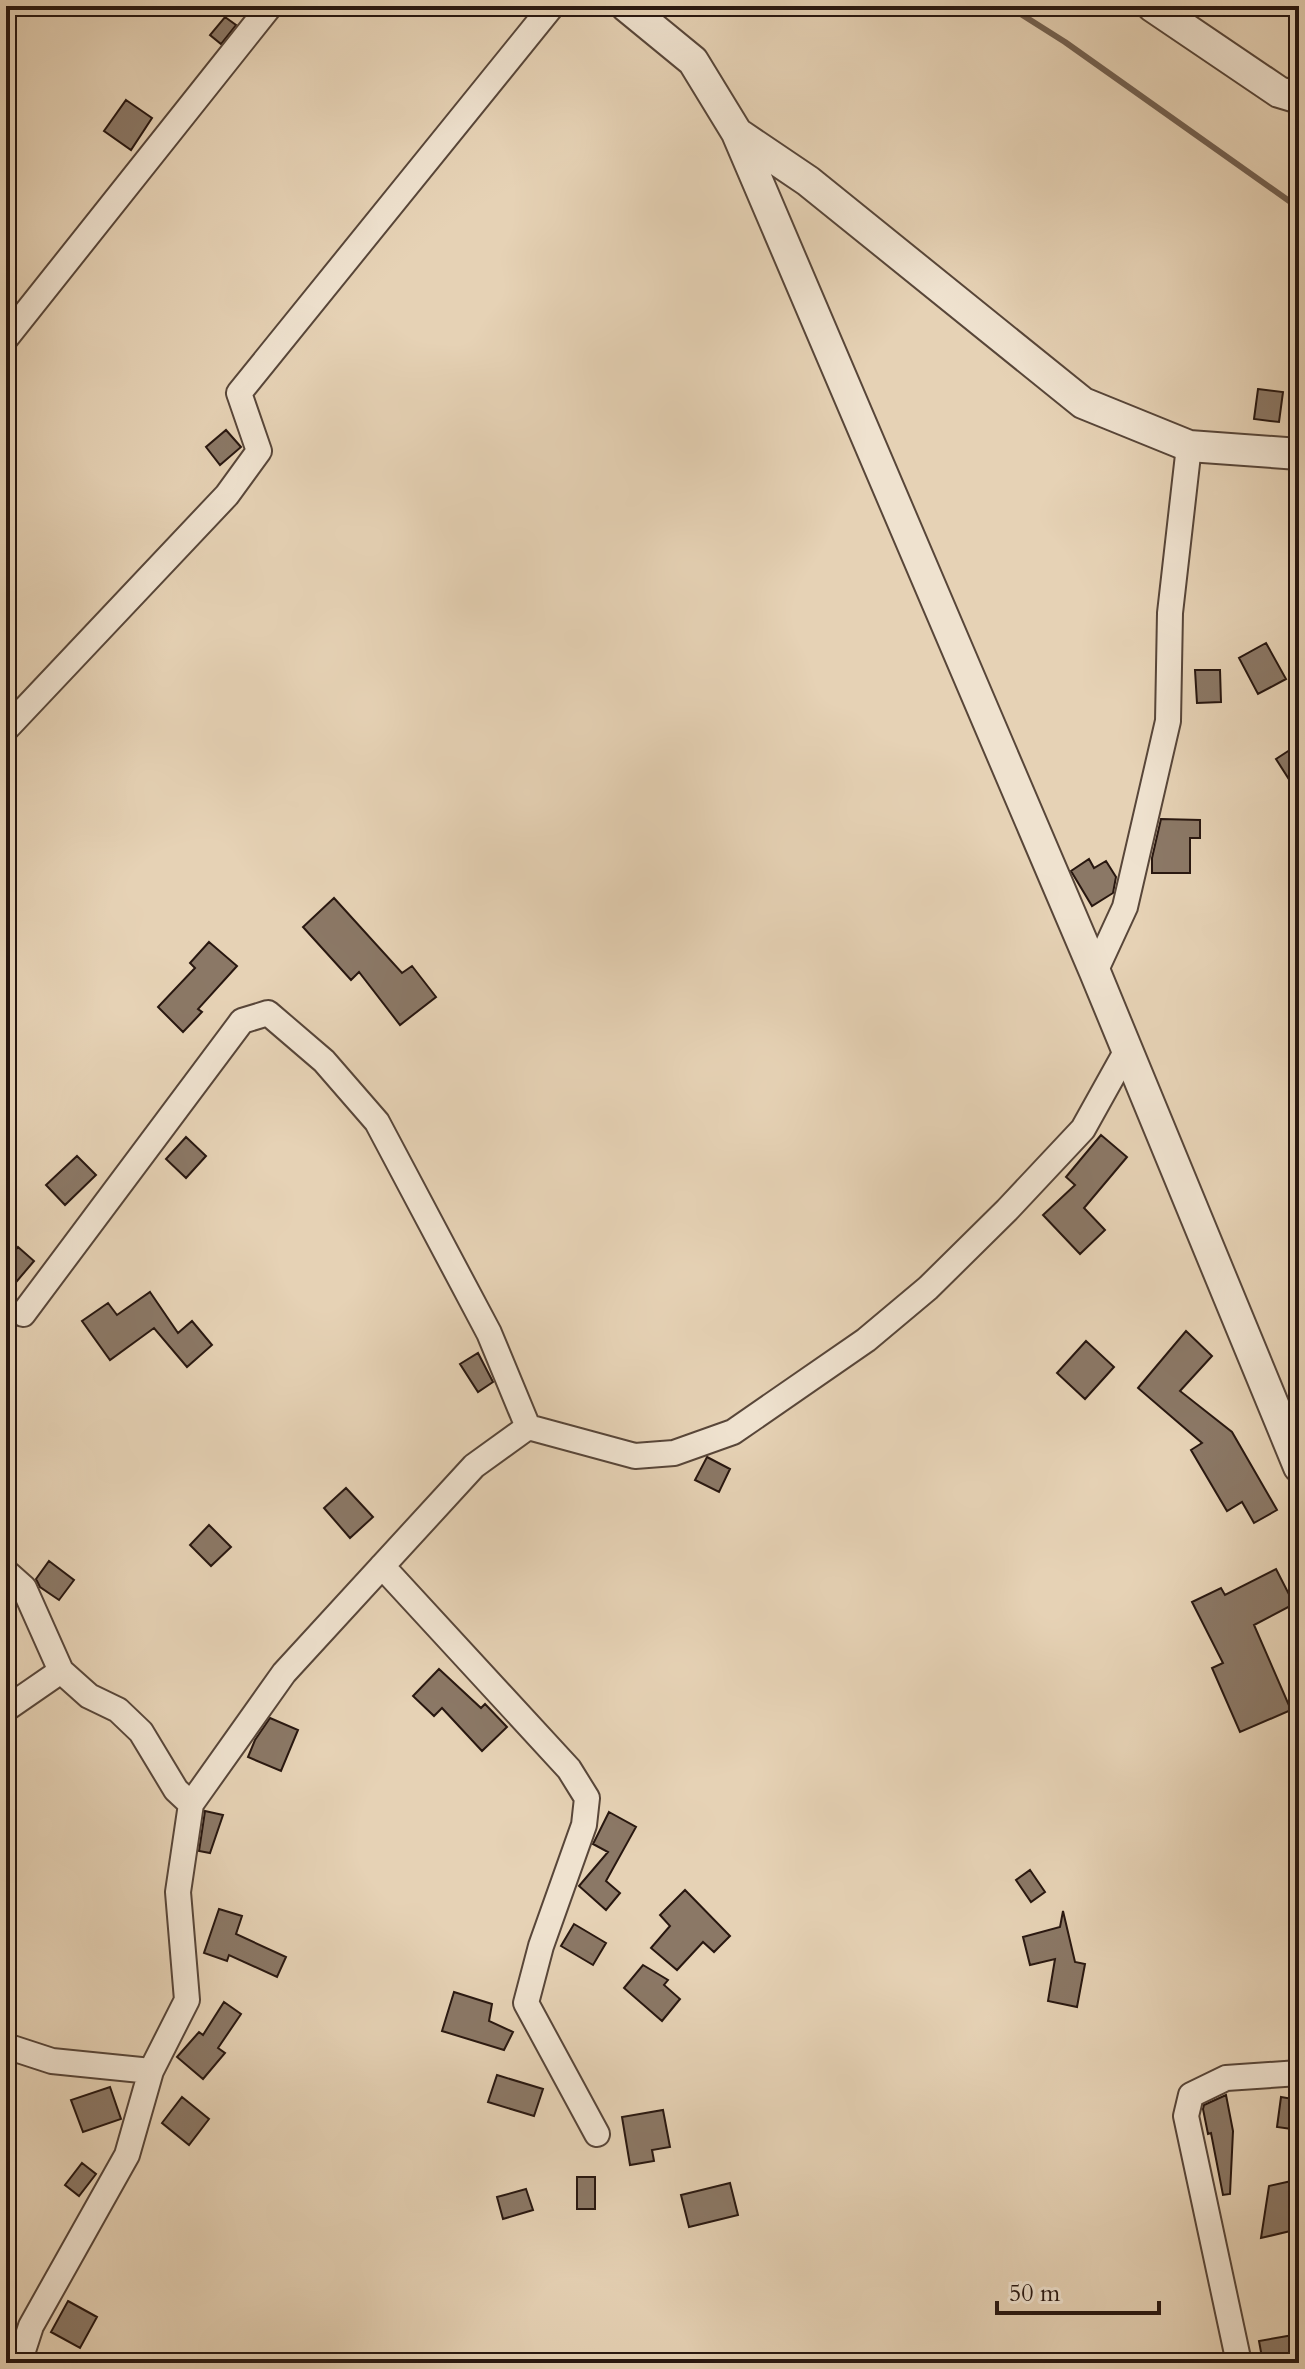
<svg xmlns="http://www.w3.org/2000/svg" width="1305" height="2369" font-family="Cardo,serif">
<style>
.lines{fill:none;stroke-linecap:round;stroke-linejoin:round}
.stream{stroke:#736151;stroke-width:6}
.building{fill:#8b7866;stroke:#281710;stroke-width:2}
.minor-casing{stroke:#584639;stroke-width:28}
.tertiary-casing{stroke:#584639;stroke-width:34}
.minor{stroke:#efe2cf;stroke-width:24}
.tertiary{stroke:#efe2cf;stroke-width:30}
</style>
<rect width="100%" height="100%" fill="#e6d2b5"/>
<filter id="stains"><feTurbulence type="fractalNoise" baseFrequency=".0025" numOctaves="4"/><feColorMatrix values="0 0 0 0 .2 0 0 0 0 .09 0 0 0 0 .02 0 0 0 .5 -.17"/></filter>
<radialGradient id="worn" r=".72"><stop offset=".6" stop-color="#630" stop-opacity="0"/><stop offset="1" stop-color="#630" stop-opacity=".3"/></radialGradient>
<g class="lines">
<path class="stream" d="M1008 6 1065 42 1299 208"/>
</g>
<path class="building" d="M225 17 236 25 221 44 210 35Z
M126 100 152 118 131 150 104 131Z
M1258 389 1283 392 1279 422 1254 419Z
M226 430 241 447 220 465 206 447Z
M1266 643 1286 679 1258 694 1239 658Z
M1195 670H1220L1221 702 1197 703Z
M1299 744V795L1276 759Z
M1161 819 1200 820V838H1190V873H1152V858Z
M1089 859 1094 868 1106 861 1116 877 1113 893 1092 906 1071 871Z
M334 898 402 973 412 966 436 997 400 1025 359 972 351 980 303 927Z
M209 942 237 966 198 1009 202 1012 183 1032 158 1007 195 968 190 963Z
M1101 1135 1127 1157 1084 1208 1105 1230 1080 1254 1043 1215 1075 1185 1066 1177Z
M186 1137 206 1156 186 1178 166 1159Z
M77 1156 96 1175 65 1205 46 1185Z
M18 1247 34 1261 6 1294V1261Z
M150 1292 178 1333 192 1321 212 1345 187 1367 154 1328 110 1360 82 1321 108 1303 117 1315Z
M1186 1331 1212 1356 1180 1391 1232 1432 1277 1510 1254 1523 1242 1502 1227 1511 1191 1450 1202 1443 1138 1388Z
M1086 1341 1114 1367 1085 1399 1057 1373Z
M478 1353 493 1382 478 1392 460 1364Z
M707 1457 730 1469 719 1492 695 1480Z
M346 1488 373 1517 350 1538 324 1508Z
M209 1525 231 1547 211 1566 190 1545Z
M49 1561 74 1580 59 1600 40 1587 36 1579Z
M1276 1569 1294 1604 1254 1625 1291 1710 1240 1732 1212 1668 1223 1663 1192 1602 1221 1588 1225 1595Z
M439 1669 481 1708 485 1704 507 1727 482 1751 442 1708 434 1716 413 1696Z
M270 1718 298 1730 281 1771 248 1757 255 1740Z
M205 1811 223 1815 210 1853 199 1851Z
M609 1812 636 1827 606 1881 620 1893 606 1910 579 1886 608 1852 593 1844Z
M1030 1870 1045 1892 1031 1902 1016 1880Z
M685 1890 730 1936 714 1952 703 1942 677 1970 651 1948 670 1926 660 1915Z
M219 1909 242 1916 236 1934 286 1957 277 1977 229 1955 227 1961 204 1953Z
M1063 1911 1075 1962 1085 1964 1077 2007 1048 2001 1055 1959 1030 1965 1023 1937 1060 1927Z
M574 1924 606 1943 593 1965 561 1946Z
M643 1965 668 1980 664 1985 680 1999 662 2021 624 1988Z
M454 1992 492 2004 489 2021 513 2032 504 2050 442 2031Z
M224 2002 241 2014 218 2048 225 2053 203 2079 177 2057 199 2032 203 2035Z
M497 2075 543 2089 534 2116 488 2102Z
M110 2087 121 2119 83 2132 71 2100Z
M1226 2095 1233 2131 1230 2194 1223 2195 1211 2133 1208 2134 1203 2109 1204 2105Z
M182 2097 209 2119 189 2145 162 2123Z
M1281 2097 1299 2100V2130L1277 2127Z
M663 2110 670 2147 652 2150 654 2161 630 2165 622 2117Z
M82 2163 96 2174 79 2196 65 2185Z
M577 2177H595V2209H577Z
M1296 2180 1299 2192V2229L1261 2238 1269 2186Z
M730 2183 738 2215 689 2227 681 2195Z
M526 2189 533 2210 503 2219 497 2197Z
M68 2301 97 2317 80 2348 51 2332Z
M1299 2334V2363H1263L1259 2341Z"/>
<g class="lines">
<g class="minor-casing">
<path id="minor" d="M6 338 270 6
M6 729 227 495 259 451 239 393 552 6
M1095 972 1125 907 1168 721 1170 613 1189 446
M23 1314 242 1021 268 1013 324 1061 377 1122 489 1333 528 1427
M528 1427 635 1456 674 1453 733 1432 866 1340 928 1288 1007 1210 1083 1129 1127 1050
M382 1566 569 1769 587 1798 584 1825 541 1946 526 2003 597 2134
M6 1572 24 1588 61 1671 89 1696 118 1710 141 1732 176 1790 191 1804
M6 1709 61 1671
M6 2046 52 2061 151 2071
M19 2363 31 2326 127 2155 151 2071 187 2000 178 1892 191 1804 284 1673 474 1466 528 1427
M1239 2363 1186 2116 1191 2095 1226 2078 1299 2073"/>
</g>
<g class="tertiary-casing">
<path id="tertiary" d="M626 6 693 61 737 133 1095 972 1299 1467
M1152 6 1279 92 1299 98
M737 133 808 181 1083 403 1189 446 1299 454"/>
</g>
<use href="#minor" class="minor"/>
<use href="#tertiary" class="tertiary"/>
</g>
<rect width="1305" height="2369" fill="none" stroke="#e6d2b5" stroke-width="32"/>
<rect x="8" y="8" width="1289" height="2353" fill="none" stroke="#281710" stroke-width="4"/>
<rect x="16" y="16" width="1273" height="2337" fill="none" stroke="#281710" stroke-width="2"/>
<path d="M997 2301v12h162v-12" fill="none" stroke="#281710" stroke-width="4"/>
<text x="1009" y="2301" font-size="24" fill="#281710" stroke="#efe2cf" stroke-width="6" paint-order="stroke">50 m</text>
<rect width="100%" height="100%" filter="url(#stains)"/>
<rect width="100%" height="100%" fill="url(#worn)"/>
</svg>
